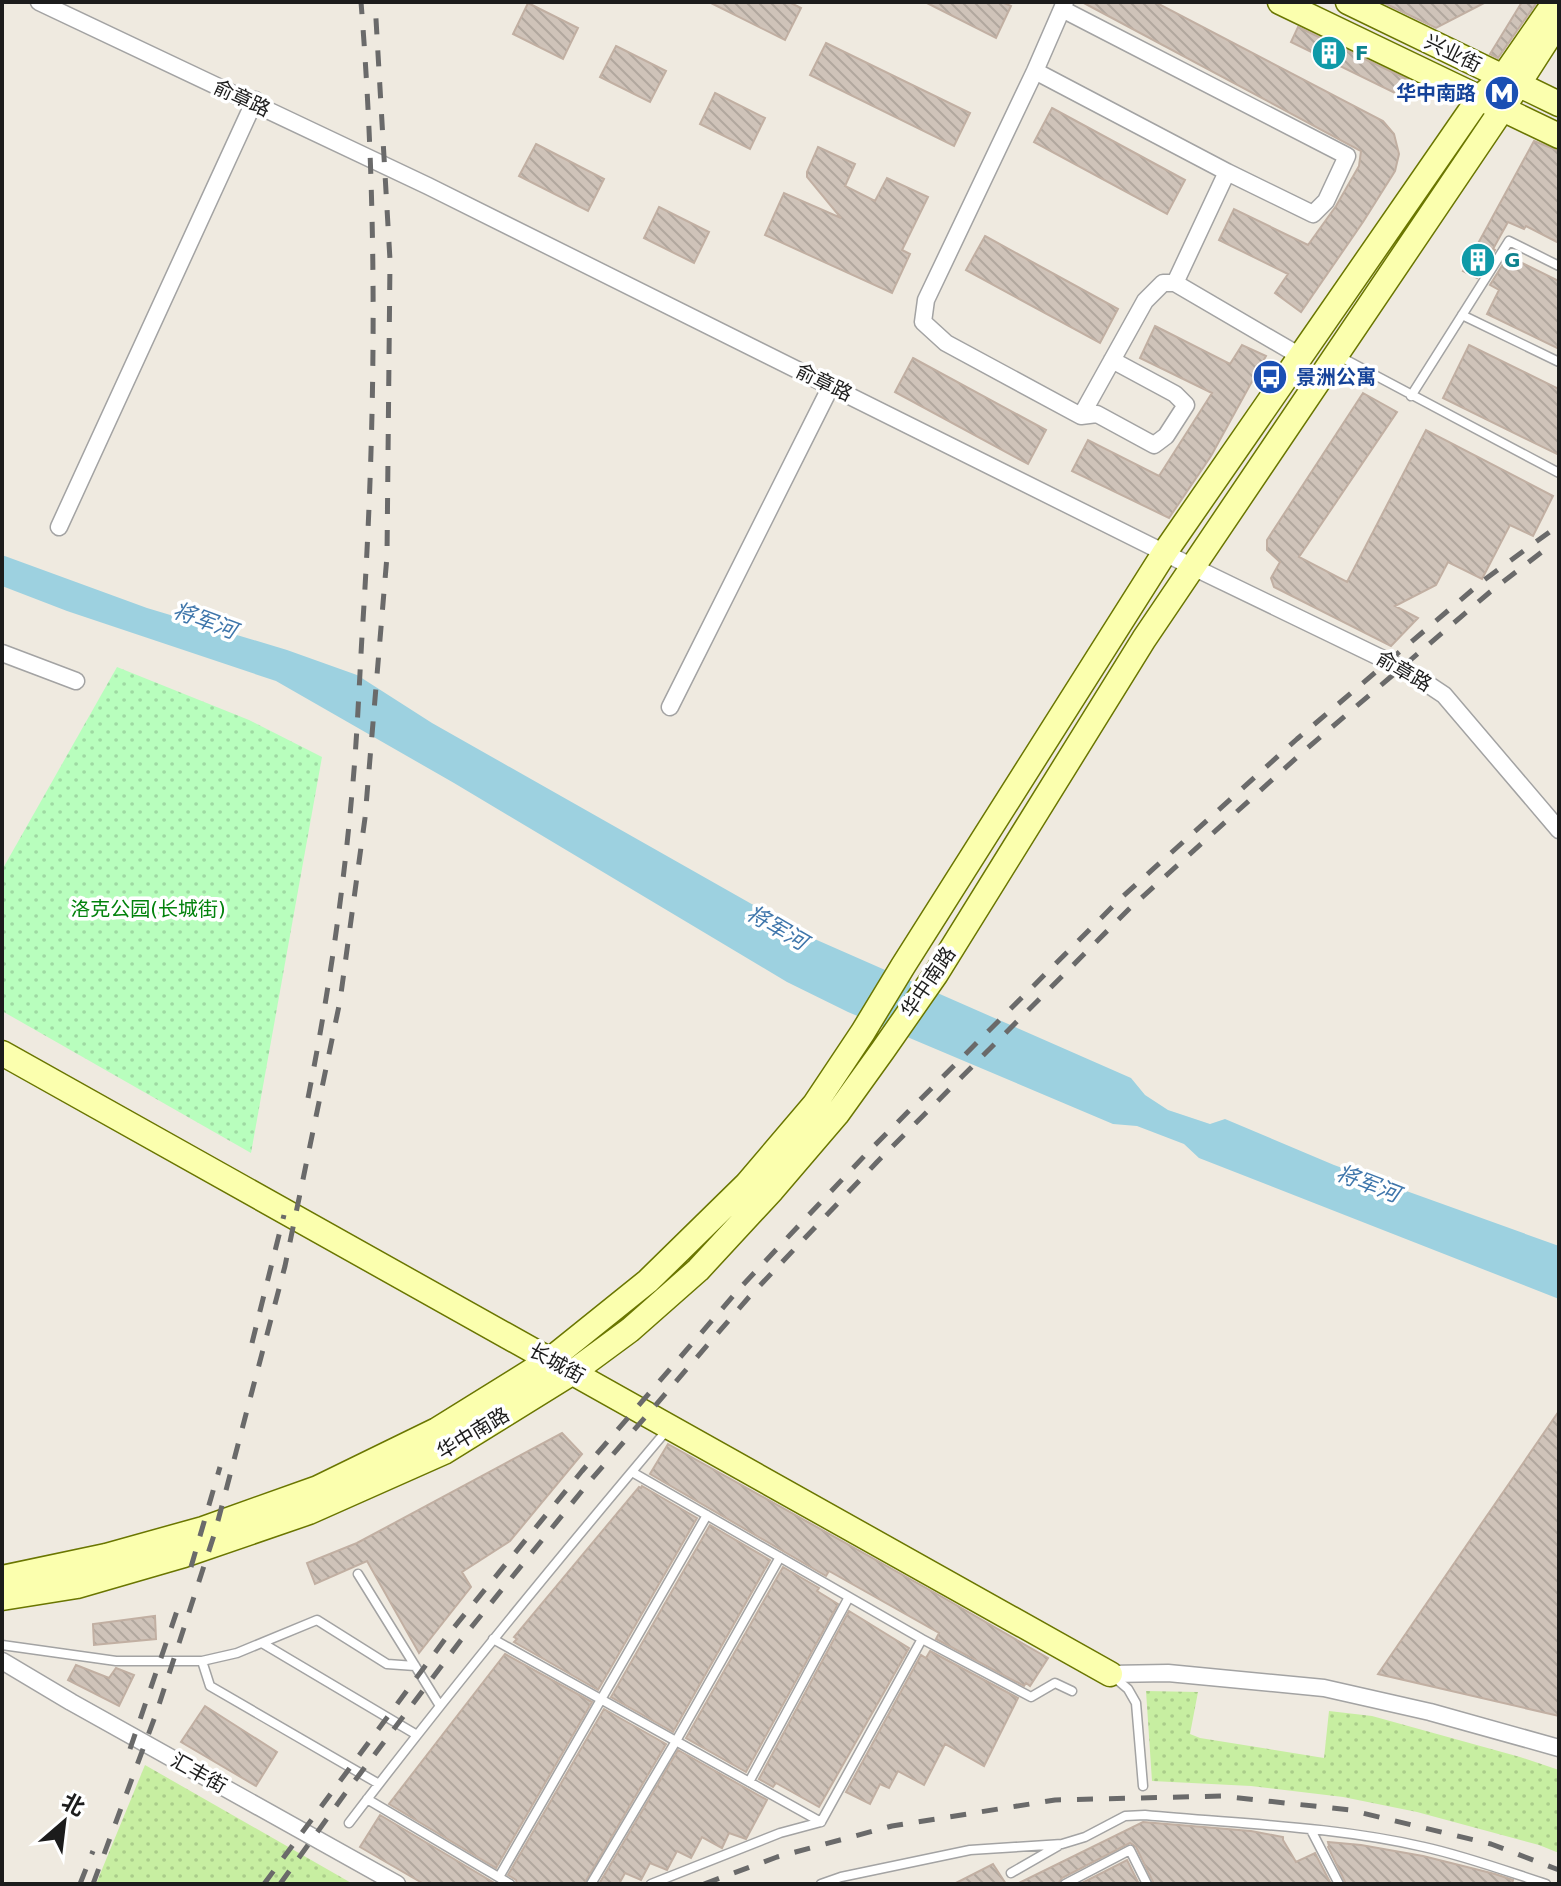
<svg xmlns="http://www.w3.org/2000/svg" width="1561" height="1886" font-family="'DejaVu Sans','Noto Sans SC',sans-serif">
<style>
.grass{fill:url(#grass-dots)}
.park{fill:url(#park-dots)}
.water{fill:#9dd1e0}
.building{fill:url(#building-back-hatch);stroke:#c1afa2;stroke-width:2}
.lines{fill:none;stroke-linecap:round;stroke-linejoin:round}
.lane-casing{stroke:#a3a3a3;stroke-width:11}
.street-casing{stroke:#a3a3a3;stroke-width:19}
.secondary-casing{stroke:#6a7600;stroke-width:27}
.lane{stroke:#fff;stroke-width:8}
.street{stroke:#fff;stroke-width:16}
.secondary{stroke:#fbffae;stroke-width:24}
.rail{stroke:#6a6a6a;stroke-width:5;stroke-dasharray:16 16;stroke-linecap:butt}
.labels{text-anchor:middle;stroke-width:7;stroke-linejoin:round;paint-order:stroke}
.culture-label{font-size:20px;font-weight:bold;fill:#0d838f;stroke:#fff;text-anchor:start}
.street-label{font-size:20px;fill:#1c1c1c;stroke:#fff}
.transit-label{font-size:20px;font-weight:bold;fill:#164399;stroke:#fff;text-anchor:end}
.park-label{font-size:20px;fill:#02820c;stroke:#fff}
.water-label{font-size:22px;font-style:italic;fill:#3f76ab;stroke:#fff}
</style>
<defs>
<pattern id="grass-dots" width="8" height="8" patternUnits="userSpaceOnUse" patternTransform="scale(2)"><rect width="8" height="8" fill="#c7eea1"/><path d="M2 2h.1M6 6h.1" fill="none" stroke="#aacc8a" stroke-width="1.8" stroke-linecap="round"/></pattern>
<pattern id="park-dots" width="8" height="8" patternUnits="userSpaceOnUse" patternTransform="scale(2)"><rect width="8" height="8" fill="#b8febd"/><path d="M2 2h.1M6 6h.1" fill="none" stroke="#9ed9a2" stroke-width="1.8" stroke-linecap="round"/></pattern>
<pattern id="building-back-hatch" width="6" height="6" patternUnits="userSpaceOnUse" patternTransform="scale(2)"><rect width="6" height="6" fill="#cfc3b9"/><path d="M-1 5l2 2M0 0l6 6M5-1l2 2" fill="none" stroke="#b1a79e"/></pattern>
</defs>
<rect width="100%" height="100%" fill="#efeae0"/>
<path class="grass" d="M1146 1691 1198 1692 1190 1734 1200 1738 1324 1758 1329 1711 1372 1716 1520 1757 1559 1770V1853L1539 1845 1417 1812 1343 1797 1251 1786 1152 1781Z
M145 1765 353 1884H96Z"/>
<path class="park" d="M117 667 249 720 322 757 251 1153 2 1011V870Z"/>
<path class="water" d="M2 555 147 608 287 650 357 675 432 723 810 937 1131 1078 1145 1095 1168 1110 1210 1124 1225 1119 1334 1165 1559 1246V1299L1199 1158 1184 1144 1137 1126 1113 1124 848 1012 787 982 454 783 276 681 67 611 2 586Z"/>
<path class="building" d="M709 2H789L801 8 785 40Z
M925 2H1002L1011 6 996 38Z
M1082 2H1155L1383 121 1394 134 1399 154 1395 171 1363 222 1301 312 1275 293 1288 274 1219 240 1234 209 1308 245 1336 206 1359 166 1361 151Z
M1382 2H1486L1436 28Z
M1522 2H1537L1498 58 1490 54Z
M528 3 578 28 563 59 513 34Z
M1298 27 1409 80 1401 96 1291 42Z
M826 43 970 113 954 146 810 75Z
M616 46 666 71 650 102 600 77Z
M715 93 765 118 750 149 700 124Z
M1052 108 1185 180 1167 214 1034 142Z
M1534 141 1559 151V243L1526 226 1524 229 1508 222 1493 249 1495 250 1477 278 1463 271Z
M536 144 604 179 588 211 519 176Z
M818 147 855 164 845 186 875 201 887 178 928 197 902 250 910 254 892 293 765 235 784 193 841 218 807 177V172Z
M659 207 709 232 694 263 644 238Z
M985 236 1118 309 1100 343 966 270Z
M1508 256 1559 281V349L1487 314 1499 290 1490 285Z
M1155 326 1230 364 1242 345 1266 356 1211 456 1169 518 1072 471 1088 440 1159 476 1212 393 1140 358Z
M1469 345 1559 389V455L1443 398Z
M913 358 1046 430 1028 464 895 392Z
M1363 393 1397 412 1299 557 1347 582 1426 430 1553 496 1533 536 1510 525 1482 579 1448 562 1436 585 1395 606 1418 618 1391 646 1274 587 1271 578 1280 562 1267 550V540Z
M1559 1411V1716L1378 1674Z
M562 1433 582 1454 510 1541 462 1572 471 1587 419 1653 367 1561 315 1584 307 1563 357 1543Z
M668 1444 944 1598 1048 1658 1030 1686 1026 1683 1024 1686 936 1639 939 1633 829 1571 826 1576 650 1474Z
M642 1486 697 1518 598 1690 514 1642 517 1639 514 1637 639 1487 641 1488Z
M710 1525 770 1560 673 1732 611 1697Z
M783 1567 819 1588 817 1591 838 1604 746 1772 686 1738Z
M849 1611 909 1648 819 1807 776 1783 773 1787 759 1779Z
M155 1616 156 1639 94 1645 93 1624Z
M930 1651 1018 1698 984 1766 945 1744 924 1785 898 1771 889 1788 880 1784 870 1804 846 1792 921 1655 926 1658Z
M505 1654 592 1702 496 1868 389 1804Z
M76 1665 109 1678 116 1668 134 1675 119 1706 68 1680Z
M205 1706 277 1752 256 1786 181 1742Z
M604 1709 666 1744 584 1884H517L516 1880 508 1875Z
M678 1750 767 1800 746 1839 729 1833 722 1848 702 1837 691 1858 677 1851 667 1870 650 1863 641 1880 625 1873 619 1884H599Z
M380 1815 496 1884H424L360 1847Z
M1143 1822 1251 1831 1283 1837V1840L1296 1862 1315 1853 1331 1884H1154L1136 1847 1130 1843 1062 1878 1058 1884H1017Z
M1328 1842 1361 1845 1423 1856 1495 1874 1513 1880 1512 1884H1346L1328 1847 1329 1846Z
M1127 1860 1139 1884H1080Z
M993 1864 1006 1884H954Z"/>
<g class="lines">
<g class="lane-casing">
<path id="lane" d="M1462 315 1559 362
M1337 355 1559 473
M1411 396 1509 241 1559 266
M632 1472 922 1639 1031 1697 1055 1683 1072 1691
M358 1574 440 1706
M493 1639 821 1822 922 1639
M262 1643 417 1735
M2 1645 116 1661H202L237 1653 317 1620 387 1664 415 1666
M202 1661 210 1686 379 1784
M1114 1677 1128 1689 1136 1703 1143 1786
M749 1782 849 1597
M367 1799 510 1884
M349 1823C451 1689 558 1559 667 1430
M1311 1830 1339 1884
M1011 1873 1058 1846
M499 1877 707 1515
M591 1884 676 1741 780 1557
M651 1884 780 1833 821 1822
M821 1884 841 1877 970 1850 1062 1844 1085 1837 1125 1816 1145 1815C1238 1824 1333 1826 1424 1847 1465 1856 1506 1871 1546 1884
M1065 1884 1130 1850 1147 1884"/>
</g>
<g class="street-casing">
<path id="street" d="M39 2 428 186 1193 567 1408 671 1444 695 1559 830
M1062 9 1347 156 1326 201 1313 214 1227 172
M1035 71 1227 172 1175 283H1163L1145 301 1081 416 946 343 923 322 926 300 1035 71 1065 2
M1175 283 1300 356
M1081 416 1097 414 1154 445 1166 436 1186 405 1175 394 1112 360
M59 527 255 100
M2 653 76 681
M670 707 831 386
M2 1661 71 1702 397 1884
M1110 1674 1168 1673 1324 1688 1430 1712 1559 1748"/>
</g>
<g class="secondary-casing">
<path id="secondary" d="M1280 2 1559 136
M1348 2 1559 104
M2 1053 1110 1674
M2 1578 106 1556 203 1529 318 1488 437 1430 551 1359 648 1281 747 1184 815 1104 863 1032 903 966 1165 552 1480 97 1503 77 1555 2
M2 1598 77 1586 184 1555 309 1512 444 1452 573 1372 630 1330 698 1270 772 1190 837 1114 883 1050 936 974 1144 639 1503 108 1559 21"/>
</g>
<use href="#lane" class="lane"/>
<use href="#street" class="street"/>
<use href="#secondary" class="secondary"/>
<path class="rail" d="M308 1098C328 997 343 895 352 793 357 741 359 688 362 636 376 425 378 213 361 2
M252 1343 284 1215
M191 1567 220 1467
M130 1749 179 1605
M80 1884 93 1851
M93 1884 156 1714 215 1532 285 1266 340 1001 365 818 387 556 390 260 375 2
M264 1884 451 1631 582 1471 740 1288 869 1151 1120 899 1297 739 1484 580 1559 525
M280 1884 344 1795 461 1640 590 1481 749 1297 877 1162 1129 909 1304 751 1490 592 1543 551
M704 1884 777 1857 892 1826 1055 1800 1221 1796 1350 1810 1491 1844 1559 1870"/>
</g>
<defs>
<g id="building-disc" transform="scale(1.8)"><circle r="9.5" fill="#0f9aa8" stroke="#fff"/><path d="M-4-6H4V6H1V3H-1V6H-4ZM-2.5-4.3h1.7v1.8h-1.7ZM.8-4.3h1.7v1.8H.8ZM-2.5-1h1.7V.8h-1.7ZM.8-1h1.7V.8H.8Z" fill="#fff"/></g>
<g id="metro-disc" transform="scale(1.8)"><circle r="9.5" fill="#1a4fb4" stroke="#fff"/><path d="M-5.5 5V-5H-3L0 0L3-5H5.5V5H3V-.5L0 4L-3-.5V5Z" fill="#fff"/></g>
<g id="bus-disc" transform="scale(1.8)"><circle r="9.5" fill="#1a4fb4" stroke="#fff"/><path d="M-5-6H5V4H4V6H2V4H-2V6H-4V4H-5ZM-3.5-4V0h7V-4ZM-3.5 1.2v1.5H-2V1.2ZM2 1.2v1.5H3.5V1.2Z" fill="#fff"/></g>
</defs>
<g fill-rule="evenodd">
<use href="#building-disc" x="1329" y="53"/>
<use href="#metro-disc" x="1502" y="93"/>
<use href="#building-disc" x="1478" y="260"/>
<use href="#bus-disc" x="1270" y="377"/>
</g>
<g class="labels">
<g class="culture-label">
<text x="1355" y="60">F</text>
<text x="1504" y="267">G</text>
</g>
<g class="street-label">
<text transform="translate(1453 53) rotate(26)" y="7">兴业街</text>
<text transform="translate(242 98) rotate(25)" y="7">俞章路</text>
<text transform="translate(824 382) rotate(26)" y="7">俞章路</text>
<text transform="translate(1404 671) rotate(30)" y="7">俞章路</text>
<text transform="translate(928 982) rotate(-56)" y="7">华中南路</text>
<text transform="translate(557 1363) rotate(29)" y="7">长城街</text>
<text transform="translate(473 1433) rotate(-31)" y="7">华中南路</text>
<text transform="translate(199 1773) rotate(29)" y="7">汇丰街</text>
</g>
<g class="transit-label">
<text x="1476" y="100">华中南路</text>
<text x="1296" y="384" text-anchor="start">景洲公寓</text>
</g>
<g class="park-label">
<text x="148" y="916">洛克公园(长城街)</text>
</g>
<g class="water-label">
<text transform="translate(205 620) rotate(20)" y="8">将军河</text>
<text transform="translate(777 927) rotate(30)" y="8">将军河</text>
<text transform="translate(1368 1183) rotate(21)" y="8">将军河</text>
</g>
</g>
<rect width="1561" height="1886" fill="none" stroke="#1c1c1c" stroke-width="8"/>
<g transform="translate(64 1822) rotate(28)" stroke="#ffffff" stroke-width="6" paint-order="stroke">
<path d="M0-6L14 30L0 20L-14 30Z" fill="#1c1c1c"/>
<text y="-12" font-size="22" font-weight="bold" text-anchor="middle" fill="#1c1c1c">北</text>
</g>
</svg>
